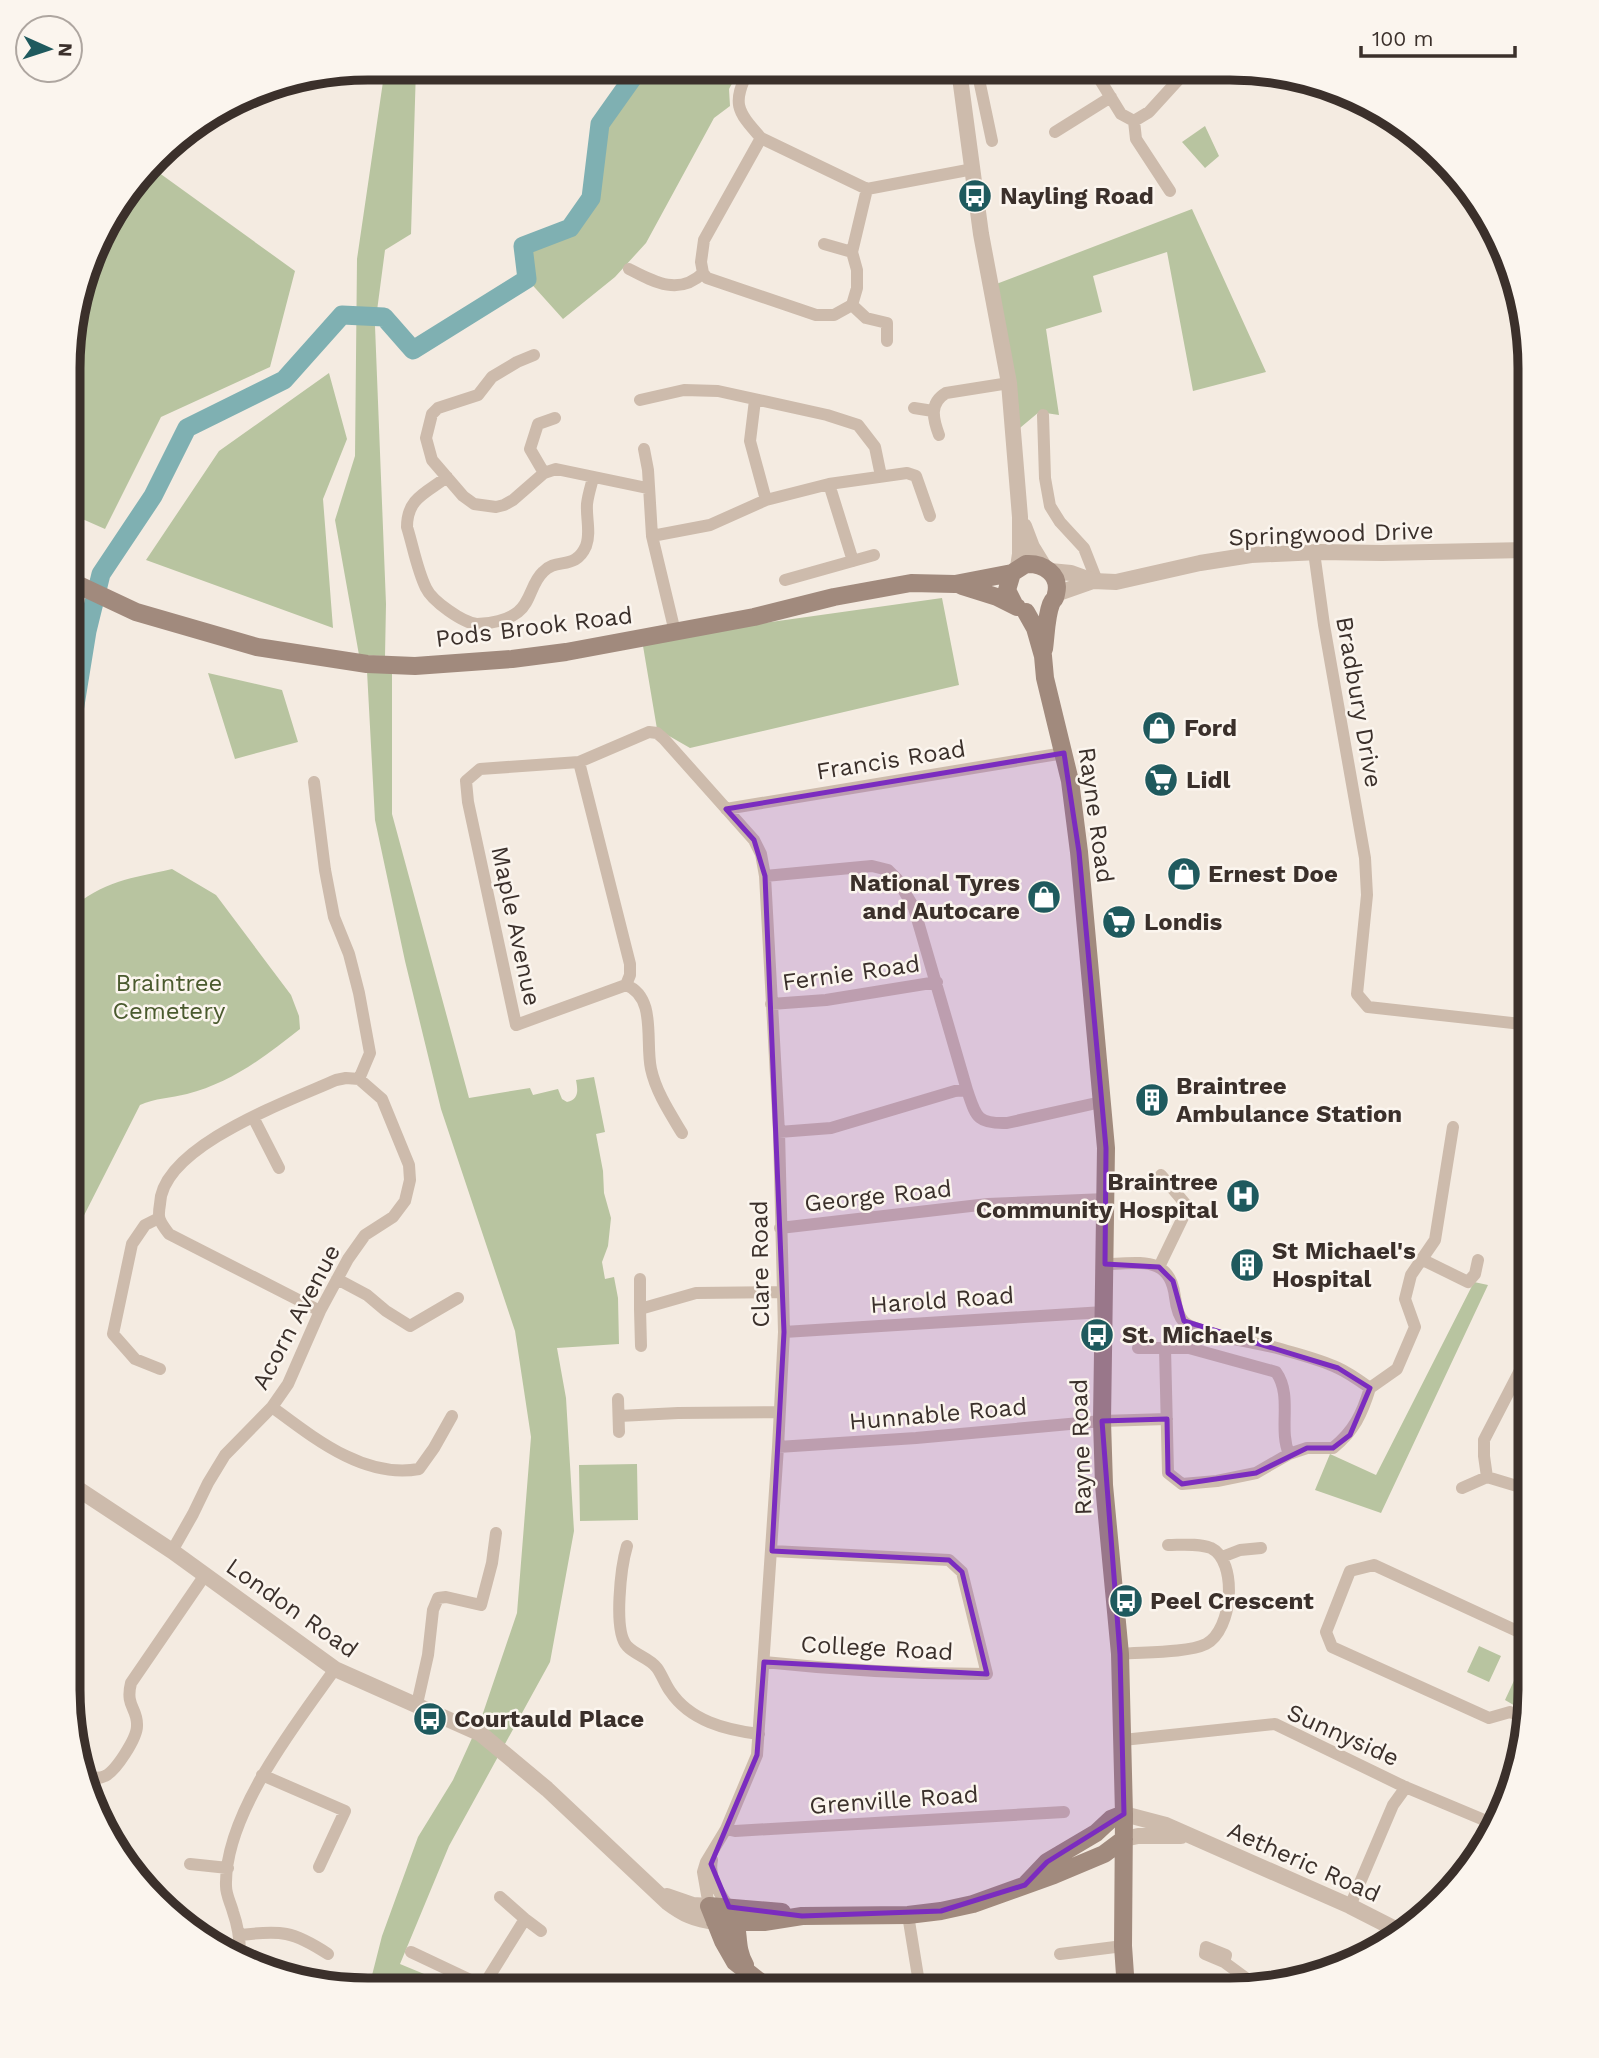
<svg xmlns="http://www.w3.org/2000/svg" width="1599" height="2058" font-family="'Work Sans',sans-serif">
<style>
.green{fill:#b8c4a0}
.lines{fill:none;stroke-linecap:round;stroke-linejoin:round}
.river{stroke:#7fb0b2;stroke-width:19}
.minor{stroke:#cdbbac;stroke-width:12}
.tertiary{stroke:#cdbbac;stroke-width:16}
.secondary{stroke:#a18a7d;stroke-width:18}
.marked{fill:#7b2cbf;fill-opacity:0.2;stroke:#7b2cbf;stroke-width:5;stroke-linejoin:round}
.labels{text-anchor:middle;stroke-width:5;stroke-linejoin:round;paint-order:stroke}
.poi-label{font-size:24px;font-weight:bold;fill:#3b302b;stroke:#fbf5ee;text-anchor:start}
.street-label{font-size:24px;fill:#3b302b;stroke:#fbf5ee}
.park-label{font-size:24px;fill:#4a5a2e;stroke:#fbf5ee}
.rim{fill:none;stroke:#3b302b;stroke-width:9}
</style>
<rect width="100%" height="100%" fill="#f4ebe1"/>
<path class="green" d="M385 68H416L411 234 385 250 375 326 386 604 385 656 359 655 335 520 355 456 357 259Z
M639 69H740L729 89 730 106 714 118 646 243 615 277 563 319 527 279 523 246 570 228 591 198 600 124Z
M1205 126 1219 156 1205 168 1182 142Z
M151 167 295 271 270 367 161 417 105 529 71 514V329L108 219Z
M1192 209 1266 372 1193 391 1167 252 1093 276 1102 312 1046 329 1059 415 1039 412 1014 433 991 286Z
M329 373 347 439 323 499 333 628 146 560 219 451Z
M942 598 959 685 690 748 657 729 642 640Z
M367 671 392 673V814L469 1098 530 1088 533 1095 558 1089 562 1099 567 1102C579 1099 578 1091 576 1080L594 1077 605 1132 596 1134 603 1171 604 1193 611 1218 608 1246 602 1262 605 1279 614 1277 618 1298 619 1344 557 1348 566 1398 574 1531 550 1662 449 1846 400 1964 458 1988 369 1987 382 1936 418 1837 453 1780 482 1716 517 1613 531 1437 515 1331 441 1109 405 961 375 820Z
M208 673 282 690 298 742 235 759Z
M172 869 216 895 291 995 299 1016 300 1029C266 1056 231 1083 187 1094 171 1098 155 1098 140 1105L69 1245 70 910C102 881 132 878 172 869Z
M1474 1282 1488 1285 1381 1513 1315 1490 1330 1454 1376 1475Z
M637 1464 638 1520 580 1521 579 1465Z
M1479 1646 1501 1656 1489 1682 1467 1672Z
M1525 1657 1530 1659 1529 1714 1505 1700Z"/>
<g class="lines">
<path class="river" d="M70 736 87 631 101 574 153 496 187 428 284 380 342 315 384 317 413 350 527 279 523 246 570 228 591 198 600 124 639 69"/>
<path class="minor" d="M749 69C732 104 736 110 761 138
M807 70 811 72
M977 70 992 141
M1094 70 1121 114 1134 121 1149 112 1180 78 1197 71
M1134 121 1136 139 1170 191
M1055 132 1111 97
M824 244 852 252
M629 269C654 282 679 296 703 273
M852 305 857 288V270L852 252 867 189
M887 341V323L866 318 852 305 834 315H816L707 278 703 273 701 262 704 240 761 138 867 189 973 169
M534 355 517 362 492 377 478 395 438 408 432 414 426 438 432 460 463 496 474 504 496 507 504 505 513 500 544 473 556 469 647 488
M640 400 684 390 718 391 827 415 858 425 875 447 881 476
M755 400 750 441 766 500
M914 408 933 411
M1043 415 1045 478 1050 506 1060 522 1084 548 1097 581
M939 435C933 419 929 403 946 393L1009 383
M644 449 648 470 652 536 675 632
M544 473 530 449 538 424 555 418
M447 477C426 493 407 498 407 527 413 546 417 570 426 588 432 601 463 623 477 624 490 624 508 620 518 612 531 602 531 583 543 572 557 557 575 571 586 546 591 533 586 518 587 504 588 495 591 486 593 478
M829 484 853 561
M652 536 710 525 766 500 829 484 907 473 916 476 930 516
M1314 552 1324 625 1365 858 1367 895 1357 994 1368 1007 1530 1025
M785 580 874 555
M649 732 657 733 664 739 754 840 761 854 765 876 779 1132 784 1332 778 1447 757 1755 726 1829 706 1862 703 1872 709 1906
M579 762 630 964V975L626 985 516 1025 468 802 466 781 480 769 579 762 649 732
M314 782 325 870 334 917 349 954 359 993 370 1053 359 1079
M726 809 1064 753
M765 876 872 866 888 870 897 879 914 908 967 1090
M626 985C657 997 645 1042 651 1069 656 1092 670 1113 682 1133
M771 1004 826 1000 937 982
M253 1117 279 1168
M779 1132 831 1128 955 1091 967 1090C976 1116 976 1124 1007 1123L1101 1102
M159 1218 145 1225 132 1244 113 1334 135 1359 160 1369
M780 1228 988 1204 1106 1199
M1421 1259 1468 1282 1475 1274 1478 1260
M1105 1264C1138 1264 1170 1254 1175 1297 1176 1305 1178 1316 1184 1322 1197 1334 1257 1343 1277 1348 1297 1354 1319 1359 1338 1368 1349 1373 1360 1381 1370 1388 1362 1414 1354 1431 1333 1448H1307L1289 1454 1256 1473 1217 1481 1182 1484 1168 1473 1165 1348H1189L1276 1372C1293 1396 1278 1428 1289 1454
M1159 1267 1188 1207 1161 1175
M1530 1277 1528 1276 1530 1271
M337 1279 367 1295 386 1311 410 1326 458 1298
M640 1279V1309L696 1293 782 1292
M640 1309 641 1346
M784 1332 1104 1312
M1138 1348H1165
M1370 1388 1397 1369 1415 1327 1405 1299 1411 1275 1435 1240 1453 1127
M618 1399 619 1432
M272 1407C314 1438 364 1479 419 1469L434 1448 452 1416
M619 1416 678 1413 779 1412
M778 1447 916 1438 1102 1421 1167 1419
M1462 1488 1487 1477
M1530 1490 1487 1477 1484 1456V1440L1530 1351
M627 1546C621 1566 613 1631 627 1646 635 1655 650 1658 657 1668 662 1675 665 1684 670 1691 690 1721 726 1730 759 1734
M172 1551 193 1514 208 1483 225 1455 272 1407 288 1384 320 1311 348 1259 365 1235 393 1217 405 1201 410 1180 409 1165 382 1099 359 1079 346 1078 336 1080C289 1101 162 1146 160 1204 159 1210 158 1216 160 1220 162 1225 166 1230 169 1234L320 1311
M1222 1557 1240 1550 1261 1548
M1120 1654C1142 1652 1188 1653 1206 1644 1233 1630 1238 1561 1211 1548 1198 1543 1181 1545 1168 1545
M764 1662C838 1670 913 1674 987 1674L962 1572 949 1560 772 1551
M417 1704 428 1655 433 1610 438 1598 446 1597 481 1605 492 1563 496 1533
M1528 1719 1510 1712 1489 1718 1332 1647 1326 1632 1350 1571 1374 1565 1528 1636 1530 1640
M1123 1740 1275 1724 1403 1786 1496 1825
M262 1775 345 1811 319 1867
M89 1777C95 1778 99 1779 105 1776 116 1771 137 1738 137 1726 138 1708 125 1707 131 1683L205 1575
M726 1829 735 1831 1064 1812
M712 1860C708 1878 719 1893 729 1907
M190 1864 228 1868
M500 1897 525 1919 541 1931
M1350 1906 1393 1805 1406 1787
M908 1915 920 1989
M240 1935C281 1930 293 1931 328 1954
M411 1952 483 1986
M240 1954C240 1939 238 1926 233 1912 231 1904 226 1895 226 1886 224 1815 295 1725 335 1669
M1060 1954 1123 1946
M1224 1962 1226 1955 1206 1947 1205 1954 1224 1962 1254 1984
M482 1988 525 1919"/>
<path class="tertiary" d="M959 70 981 234 1009 383 1020 517V554L1018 567
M1024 526 1032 547 1043 565
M1050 571 1071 573 1093 581 1116 582 1200 563 1251 555 1320 552 1382 553 1531 550
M1056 594 1093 581
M69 1483 172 1551 335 1669 481 1734 547 1789 667 1902C683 1914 695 1920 715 1922
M1124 1814 1166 1825 1350 1906 1403 1933
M1124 1839 1138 1836H1181
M667 1896 693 1905 709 1906"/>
<path class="secondary" d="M70 581 136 612 257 647 367 664 415 666 512 659 566 652 754 617 834 597 911 583 955 584 1012 573
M962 586 997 597 1017 607
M1015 606 1007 590 1012 573 1026 564C1043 563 1061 574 1056 594 1055 601 1054 597 1051 604 1046 617 1046 635 1044 649
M1026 612 1035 628 1043 656 1045 678 1070 781 1079 852 1106 1148 1102 1421 1104 1485 1120 1654 1124 1814 1123 1946 1126 1989
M1027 1883 1047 1862 1096 1833 1111 1819 1124 1814
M732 1912C741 1930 734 1946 745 1965
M715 1922H764L802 1916 908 1915 941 1911 973 1904 1054 1875 1104 1854 1124 1839
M768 1988 735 1962 723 1941 709 1906 782 1912"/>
</g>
<path class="marked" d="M1064 753 1079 852 1106 1148 1105 1264 1159 1267 1173 1281 1184 1321 1338 1368 1370 1388 1350 1435 1333 1448H1307L1256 1473 1182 1484 1168 1473 1167 1419 1102 1421 1120 1654 1124 1814 1047 1862 1025 1885 941 1911 802 1916 729 1907 711 1864 757 1755 764 1662 987 1674 962 1572 949 1560 772 1551 784 1332 765 876 754 840 726 809Z"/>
<defs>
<g id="bus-disc" transform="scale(1.75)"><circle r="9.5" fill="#1f5a5e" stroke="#fbf5ee"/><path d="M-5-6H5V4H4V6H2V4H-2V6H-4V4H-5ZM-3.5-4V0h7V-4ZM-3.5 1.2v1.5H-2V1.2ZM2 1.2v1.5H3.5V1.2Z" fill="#fff"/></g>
<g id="shop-disc" transform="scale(1.75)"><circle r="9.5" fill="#1f5a5e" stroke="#fbf5ee"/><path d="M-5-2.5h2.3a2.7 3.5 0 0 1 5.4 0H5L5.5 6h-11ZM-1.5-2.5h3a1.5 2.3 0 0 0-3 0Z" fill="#fff"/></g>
<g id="supermarket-disc" transform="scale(1.75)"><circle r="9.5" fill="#1f5a5e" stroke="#fbf5ee"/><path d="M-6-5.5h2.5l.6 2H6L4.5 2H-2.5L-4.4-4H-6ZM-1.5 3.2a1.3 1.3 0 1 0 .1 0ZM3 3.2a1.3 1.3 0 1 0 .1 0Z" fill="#fff"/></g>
<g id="building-disc" transform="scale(1.75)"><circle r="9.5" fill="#1f5a5e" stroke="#fbf5ee"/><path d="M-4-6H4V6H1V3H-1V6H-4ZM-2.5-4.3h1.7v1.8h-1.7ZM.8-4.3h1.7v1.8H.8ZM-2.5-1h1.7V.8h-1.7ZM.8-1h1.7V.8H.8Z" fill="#fff"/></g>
<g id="hospital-disc" transform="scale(1.75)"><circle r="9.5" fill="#1f5a5e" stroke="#fbf5ee"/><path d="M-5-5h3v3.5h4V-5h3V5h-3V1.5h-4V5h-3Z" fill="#fff"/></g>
</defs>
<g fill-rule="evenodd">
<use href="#bus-disc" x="975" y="196"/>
<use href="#shop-disc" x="1159" y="728"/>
<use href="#supermarket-disc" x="1161" y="780"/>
<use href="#shop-disc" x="1184" y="874"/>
<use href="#shop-disc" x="1044" y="897"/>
<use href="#supermarket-disc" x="1119" y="922"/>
<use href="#building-disc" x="1152" y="1100"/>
<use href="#hospital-disc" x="1243" y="1196"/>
<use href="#building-disc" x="1247" y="1265"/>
<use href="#bus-disc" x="1097" y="1335"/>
<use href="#bus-disc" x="1126" y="1601"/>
<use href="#bus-disc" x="430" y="1719"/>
</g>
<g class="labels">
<g class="poi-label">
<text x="1000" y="204">Nayling Road</text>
<text x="1184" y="736">Ford</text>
<text x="1186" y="788">Lidl</text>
<text x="1208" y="882">Ernest Doe</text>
<text x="1020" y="891" text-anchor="end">National Tyres<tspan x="1020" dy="28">and Autocare</tspan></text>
<text x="1144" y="930">Londis</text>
<text x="1176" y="1094">Braintree<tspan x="1176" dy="28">Ambulance Station</tspan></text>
<text x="1218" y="1190" text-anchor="end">Braintree<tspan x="1218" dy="28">Community Hospital</tspan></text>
<text x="1272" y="1259">St Michael's<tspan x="1272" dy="28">Hospital</tspan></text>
<text x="1122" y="1343">St. Michael's</text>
<text x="1150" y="1609">Peel Crescent</text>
<text x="454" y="1727">Courtauld Place</text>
</g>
<g class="street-label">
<text transform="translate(1331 534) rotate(-2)" y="8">Springwood Drive</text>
<text transform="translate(534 627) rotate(-7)" y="8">Pods Brook Road</text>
<text transform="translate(1359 702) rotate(80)" y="8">Bradbury Drive</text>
<text transform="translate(891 760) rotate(-9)" y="8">Francis Road</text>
<text transform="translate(1096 815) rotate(82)" y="8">Rayne Road</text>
<text transform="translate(516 926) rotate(78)" y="8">Maple Avenue</text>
<text transform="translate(851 973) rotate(-8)" y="8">Fernie Road</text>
<text transform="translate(878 1196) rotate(-6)" y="8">George Road</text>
<text transform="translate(760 1264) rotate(-91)" y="8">Clare Road</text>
<text transform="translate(942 1300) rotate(-4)" y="8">Harold Road</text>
<text transform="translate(296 1317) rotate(-62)" y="8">Acorn Avenue</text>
<text transform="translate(938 1414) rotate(-5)" y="8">Hunnable Road</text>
<text transform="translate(1081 1447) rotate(-92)" y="8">Rayne Road</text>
<text transform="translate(292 1608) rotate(35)" y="8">London Road</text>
<text transform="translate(877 1648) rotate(3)" y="8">College Road</text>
<text transform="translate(1343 1735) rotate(24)" y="8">Sunnyside</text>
<text transform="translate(894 1800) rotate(-4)" y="8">Grenville Road</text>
<text transform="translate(1304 1862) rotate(24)" y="8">Aetheric Road</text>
</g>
<g class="park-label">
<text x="169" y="991">Braintree<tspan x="169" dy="28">Cemetery</tspan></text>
</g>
</g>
<path d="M0 0H1599V2058H0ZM368 80H1230A288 288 0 0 1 1518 368V1690A288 288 0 0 1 1230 1978H368A288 288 0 0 1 80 1690V368A288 288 0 0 1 368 80Z" fill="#fbf5ee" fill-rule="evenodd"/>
<path class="rim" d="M368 80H1230A288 288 0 0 1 1518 368V1690A288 288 0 0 1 1230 1978H368A288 288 0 0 1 80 1690V368A288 288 0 0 1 368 80Z"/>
<g transform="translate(49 49) rotate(93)"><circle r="33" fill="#fbf5ee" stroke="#aea6a0" stroke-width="2"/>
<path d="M0-5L12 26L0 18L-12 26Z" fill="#1f5a5e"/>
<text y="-10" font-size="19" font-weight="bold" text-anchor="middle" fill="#3b302b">N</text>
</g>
<path d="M1361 46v10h154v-10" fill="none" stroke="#3b302b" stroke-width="3.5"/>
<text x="1372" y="46" font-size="21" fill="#3b302b" stroke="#fbf5ee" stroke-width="5" paint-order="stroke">100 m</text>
</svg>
